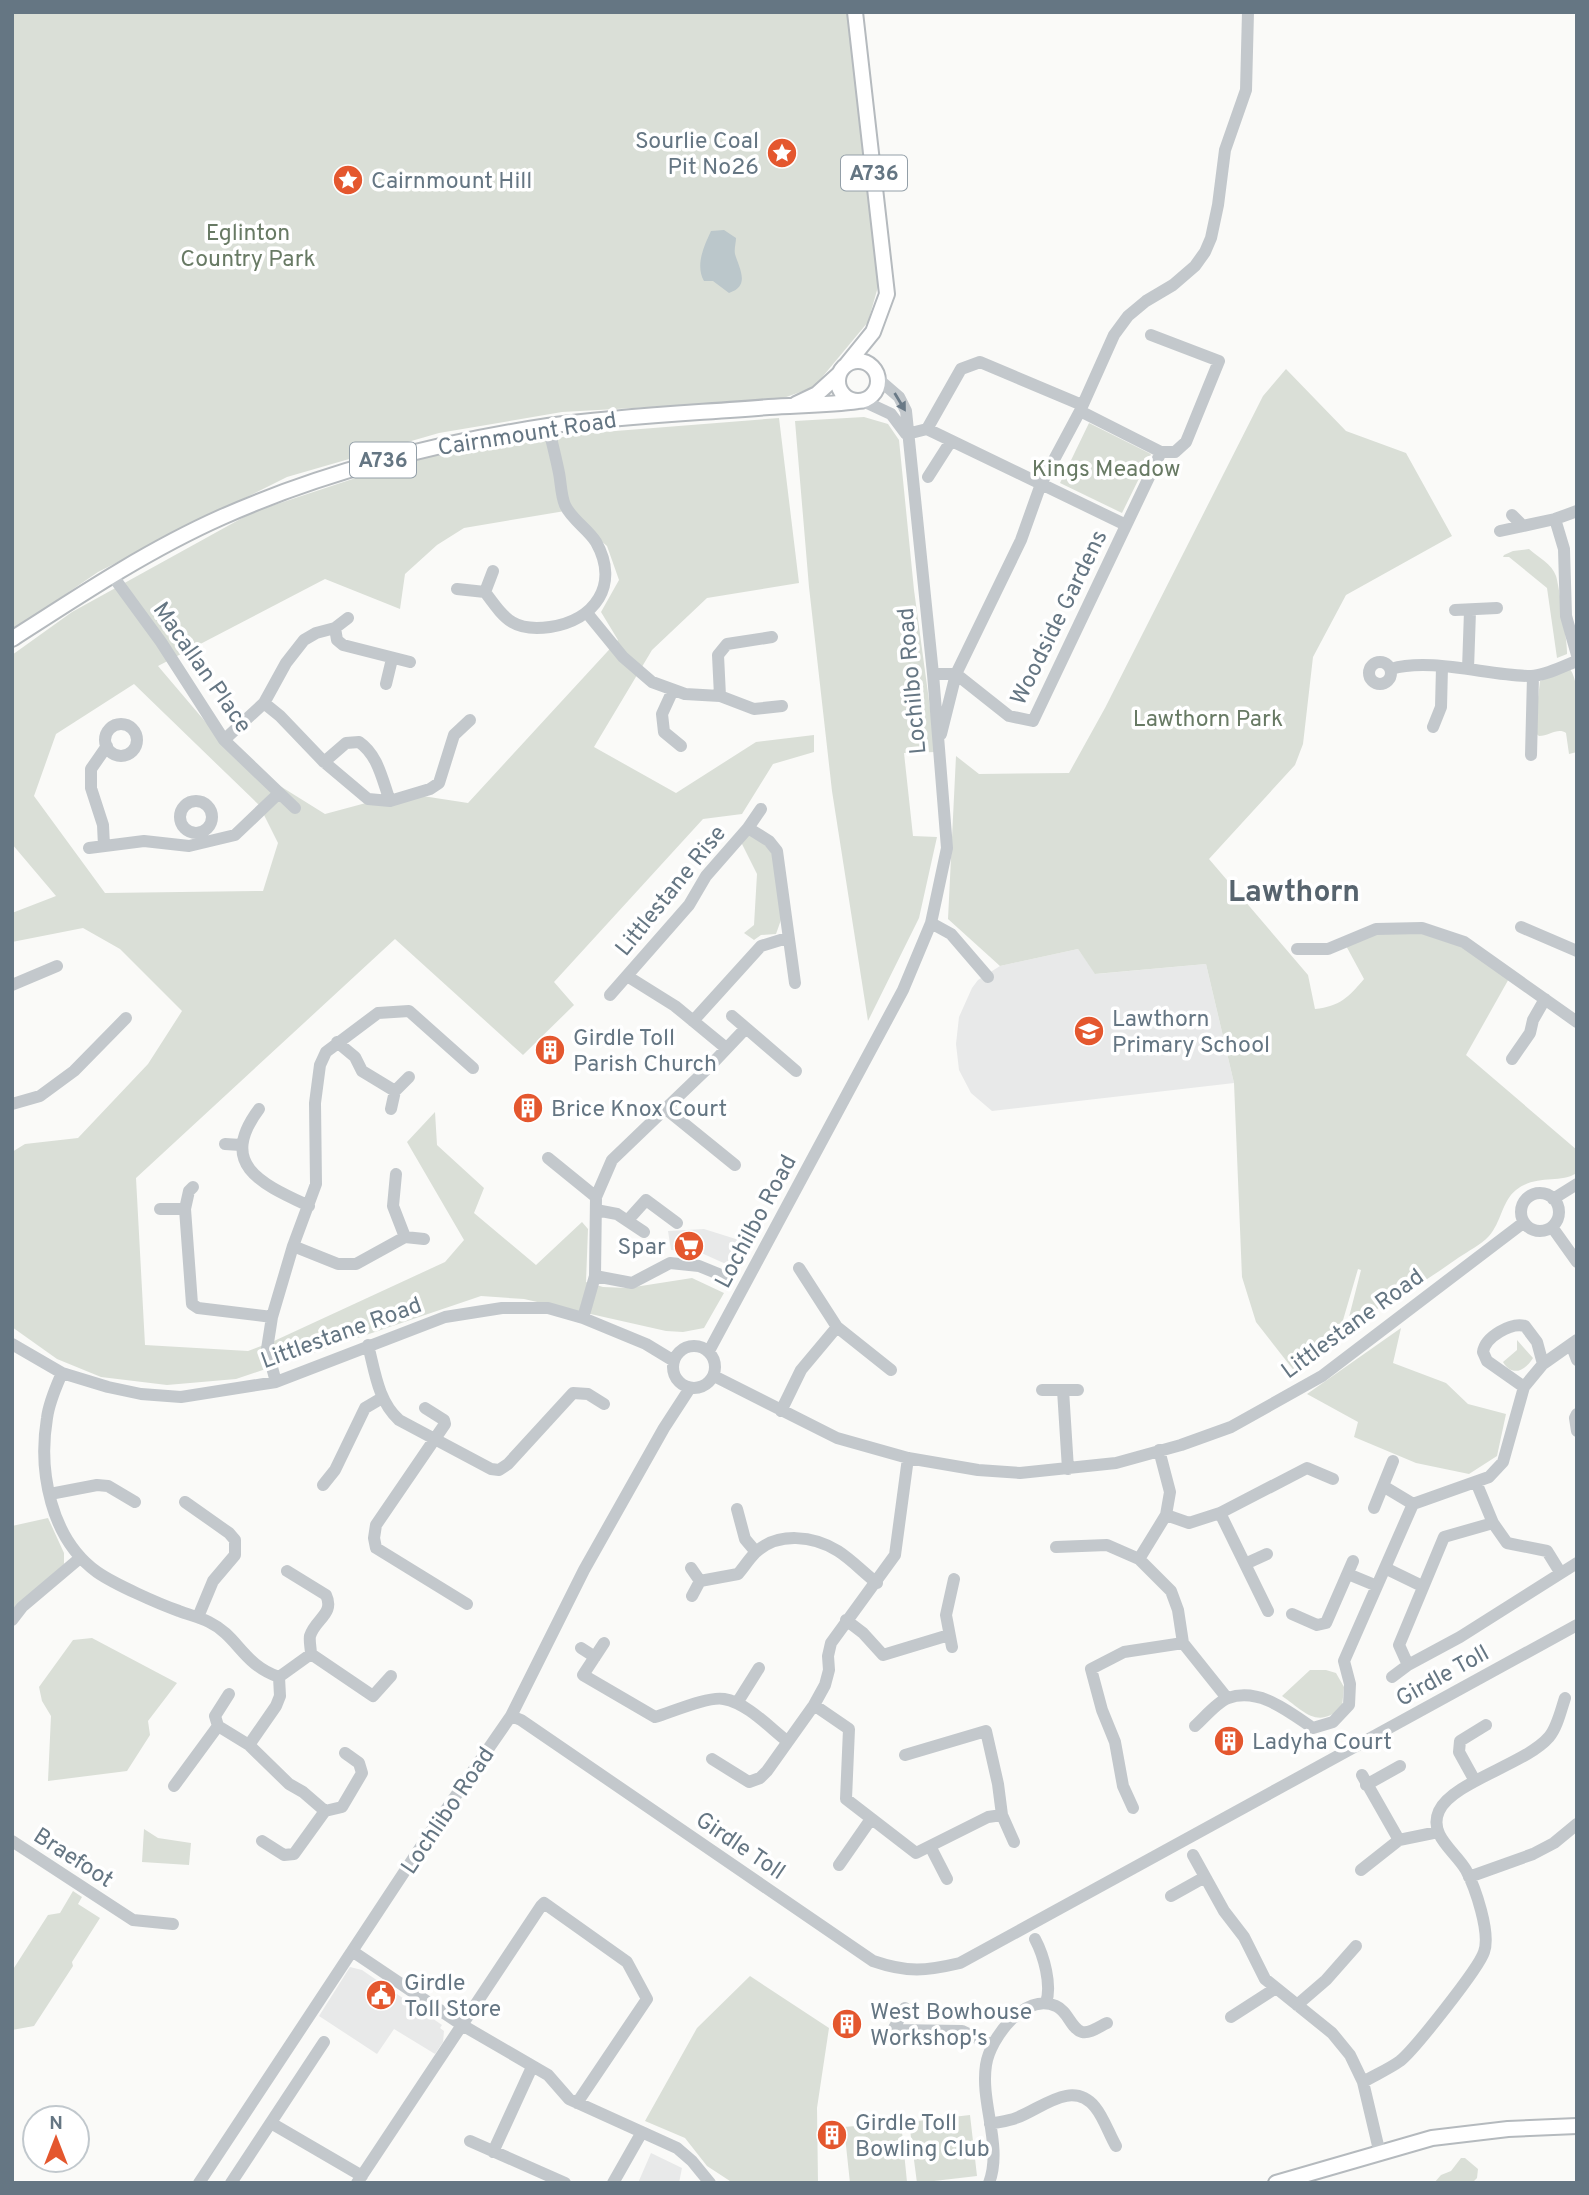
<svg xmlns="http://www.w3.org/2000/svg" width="1589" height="2195" font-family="Overpass,sans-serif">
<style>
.built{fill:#e8e9e9}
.green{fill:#dadfd7;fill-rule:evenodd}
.water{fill:#bbc7cb}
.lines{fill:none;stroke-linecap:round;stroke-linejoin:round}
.major-casing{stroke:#b5babe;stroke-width:18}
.minor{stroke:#c3c8cc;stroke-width:12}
.major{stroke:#fff;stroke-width:14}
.oneway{fill:#6a7a87}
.labels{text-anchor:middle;stroke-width:7;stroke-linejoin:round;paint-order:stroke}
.shield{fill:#fff;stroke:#939fa8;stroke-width:2}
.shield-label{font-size:21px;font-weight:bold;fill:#657683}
.poi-label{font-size:23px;fill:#657683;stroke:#fff;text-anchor:start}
.park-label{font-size:23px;fill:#687a64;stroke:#fff}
.street-label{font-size:23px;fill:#657683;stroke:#fff}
.district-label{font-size:30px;font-weight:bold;fill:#57646e;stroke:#fff}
</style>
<rect width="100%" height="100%" fill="#fafaf8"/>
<path class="built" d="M1078 949 1096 974 1206 964 1234 1083 992 1111 971 1093 959 1070 956 1044 959 1017 972 988 978 980 1000 966Z
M704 1229 739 1240 728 1265 697 1251 671 1250 668 1231Z
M350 1967 362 1970 442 2025 440 2028 444 2031 443 2042 435 2054 394 2029 377 2054 319 2016Z
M651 2153 682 2168 679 2183H638Z"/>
<path class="green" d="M12 12H851L881 276 868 322 814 387 778 400 562 412 439 433 287 477 98 572 12 631Z
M1286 369 1346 431 1406 453 1452 536 1346 595 1313 657 1303 744 1295 765 1209 859 1308 975 1315 1009C1340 1006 1348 998 1364 979L1344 942 1376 929 1422 928 1464 942 1511 975 1466 1055 1577 1150V1173C1559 1184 1536 1174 1516 1190 1502 1201 1501 1223 1489 1236 1481 1245 1468 1251 1458 1258 1422 1284 1386 1305 1347 1325L1361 1270 1358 1269 1341 1327 1310 1348 1308 1360 1295 1372 1256 1322 1242 1277 1234 1083 1206 964 1095 974 1078 949 1000 966 948 919 956 756 979 774 1069 773 1105 708 1263 396Z
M864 417 888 424 899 440 914 590 936 752 904 753 913 836 937 837 919 918 868 1021 832 791 809 587 795 421Z
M779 418 799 583 707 598 652 650 594 747 676 793 756 742 814 735V752L773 764 742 814 703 819 554 982 574 1005 523 1055 395 939 136 1178 145 1345 248 1351 274 1341 445 1262 464 1240 407 1142 435 1112 437 1145 484 1188 474 1213 536 1265 582 1222 588 1229 586 1282 603 1287 628 1288 692 1278 724 1293 704 1328 683 1332 666 1331 524 1299 481 1296 236 1379 167 1385 101 1377 57 1359 12 1327V1152L25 1144 78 1138 148 1064 182 1011 120 949 83 928 12 942V913L56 896 12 844V655L72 612 253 512 413 459 590 433ZM565 511 607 546 619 580 601 612 618 640 468 803 403 793 325 814 237 759 158 666 325 579 400 609 405 574 437 545 464 528ZM134 684 259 805 278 843 263 891 105 893 34 796 56 734Z
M1089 423 1151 454 1122 513 1060 483Z
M1529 549C1538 557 1552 564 1556 576 1559 585 1568 646 1567 654L1557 658 1547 588 1509 557H1503L1504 555 1513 551Z
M1570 669C1582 686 1577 731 1577 752L1569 754 1566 733C1558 727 1549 736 1539 736L1534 732 1540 681Z
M748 836H755L773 849 782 917 776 934 761 935 754 940 744 933 754 925 757 874 741 842Z
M1401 1328 1393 1363 1446 1383 1468 1404 1506 1414 1497 1456 1469 1474 1416 1463 1354 1437 1358 1422 1307 1394Z
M1517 1340 1533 1358C1525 1371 1512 1377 1503 1362L1517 1350Z
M48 1518 64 1553V1564L12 1615V1526Z
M92 1638 177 1683 148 1721 150 1735 127 1771 48 1781 51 1716 42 1701 39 1687 73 1640Z
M1310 1670H1326L1336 1673 1344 1687 1342 1707C1317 1730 1304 1711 1282 1696Z
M144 1829 158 1838 191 1843 189 1865 142 1862Z
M73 1891 82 1897 78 1904 100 1918 72 1962 73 1966 34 2026 12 2030V1971L48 1915 60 1913Z
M750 1976 829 2028 817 2108 818 2183H733L707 2166 685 2138 645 2121 697 2028Z
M970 2115 977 2176 917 2183 909 2122Z
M901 2122 907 2182 850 2183 844 2127Z
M1461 2158H1465L1478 2169 1477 2178 1472 2183H1434L1441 2175 1451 2171Z"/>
<path class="water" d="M724 230 736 238C736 243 734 249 735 254 739 268 751 286 729 293L713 281H704C695 265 704 246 711 231Z"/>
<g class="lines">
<g class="major-casing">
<path id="major" d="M838 381a20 20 0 1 1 40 0a20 20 0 1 1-40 0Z
M847 364 873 332 887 294 855 12
M796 404 817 394 839 374
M12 639C80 595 148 550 222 517 326 471 436 443 548 426 621 416 695 413 769 407 799 405 829 405 858 401
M1276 2183 1432 2138 1508 2129 1577 2126"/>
</g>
<path class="minor" d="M861 400 891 414 906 434
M1080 411 1161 452H1175L1186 442 1219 361 1151 335
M927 429 961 369 980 362 1082 405
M907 434 927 429 1126 525
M928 477 951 441
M1512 515 1523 526
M1555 519 1564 549 1566 616 1577 655
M1500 531 1555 519 1577 511
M493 571 485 592C505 619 513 632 550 627 595 620 620 585 596 542 588 529 571 519 565 505 561 496 561 483 559 473 556 458 552 442 548 426
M112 575 161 642 224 740 295 808
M457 589 485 592
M1455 610 1497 608
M587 613 623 657 652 682 685 694 720 696 754 709 782 706
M335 628 337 640 343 645 410 662
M1369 673a11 11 0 1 1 22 0a11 11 0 1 1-22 0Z
M1391 669C1431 657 1489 676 1531 676 1545 676 1563 666 1577 661
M1468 669 1470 611
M933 674H956L1021 540 1041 484 1080 411 1114 335 1128 316 1146 301 1173 285 1195 266 1205 252 1211 238 1218 205 1225 150 1246 90 1248 12
M386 684 392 659
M673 690 662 714 664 732 681 746
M720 696 718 655 727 644 772 637
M264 703 280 716 324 762 368 799 390 801 430 789 439 783 454 735 470 720
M105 740a16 16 0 1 1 32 0a16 16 0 1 1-32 0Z
M1433 727 1441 707 1442 667
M941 734 956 674 1009 716 1033 721 1161 452
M224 740 264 703 286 663 304 640 316 633 335 628 348 618
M1531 755 1533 676
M324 762 346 743 359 742C378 755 382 779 390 801
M180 817a16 16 0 1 1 32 0a16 16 0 1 1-32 0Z
M748 828 769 841 777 851 795 983
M104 846 103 825 91 788V769L107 746
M89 848 144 841 189 846 235 835 278 794
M931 923 951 934 988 977
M1521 927 1577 951
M1297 949H1328L1376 929 1422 928 1464 942 1577 1022
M627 976 675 1006 726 1048
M12 985 57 966
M610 995 689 905 706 876 748 828 761 809
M732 1016 796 1071
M693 1021 761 946 787 938
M337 1042 355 1057 362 1071 395 1091
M1512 1059 1530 1033 1533 1020 1545 999
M12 1104 40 1096 74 1071 126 1018
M259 1109C217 1165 262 1184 309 1206
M391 1109 395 1091 409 1077
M666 1109 735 1165
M225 1144 241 1145
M548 1158 596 1197
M396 1174 393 1206 405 1237
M193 1187 189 1191 185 1209 192 1304 198 1308 272 1317
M1521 1212a19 19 0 1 1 38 0a19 19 0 1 1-38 0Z
M1553 1199 1577 1184
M160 1209H185
M596 1210 617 1214 644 1232
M628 1220 646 1200 677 1223
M1552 1227 1577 1262
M293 1246 338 1264H356L405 1237 424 1239
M799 1268 837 1327
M595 1276 632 1283 670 1263 699 1266 726 1277
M583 1318 595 1276 596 1197 612 1160 710 1066 746 1028
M12 1344 62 1373 108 1387 141 1394 181 1397 276 1382 445 1317 502 1308H548L583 1318 646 1344 674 1361
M1571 1344 1577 1360
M368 1345C375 1372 378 1401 399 1420L491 1469 499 1470 508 1464 573 1393 588 1394 604 1404
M673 1367a21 21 0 1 1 42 0a21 21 0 1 1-42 0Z
M709 1351 903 990 931 923 947 848 933 674 906 411 899 397 877 378
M62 1373C56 1387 49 1402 47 1418 38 1472 51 1539 97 1572 114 1584 159 1604 179 1611 189 1615 199 1617 209 1622 238 1636 243 1665 279 1677
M714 1376 837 1438 908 1458 978 1470 1020 1473 1116 1463 1181 1445 1231 1427 1322 1376 1523 1223
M276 1382 267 1349 272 1317 293 1246 316 1184 315 1103 320 1065 326 1052 378 1013 409 1011 473 1068
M1524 1387 1487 1361 1483 1352C1485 1337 1511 1322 1525 1326L1537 1342 1543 1364
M1042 1390H1078
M1063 1390 1068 1469
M425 1408 444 1420 445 1424 376 1525 374 1538 376 1548 467 1604
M781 1411 801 1370 837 1327 891 1370
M1577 1414 1575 1418 1577 1431
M1476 1482 1493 1523 1507 1543 1547 1551 1560 1572
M323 1485 335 1470 365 1408 382 1398
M1383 1486 1413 1504
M50 1494 97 1485 108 1486 135 1502
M185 1502 229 1533 235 1540V1555L213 1581 198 1617
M1374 1508 1393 1461
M737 1509 745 1539 756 1552
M1220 1513 1268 1611
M1166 1515 1189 1523 1220 1513 1307 1468 1333 1479
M1056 1547 1107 1545 1139 1559 1171 1591 1178 1610 1183 1643 1227 1698
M1139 1559 1166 1515 1170 1492 1159 1450
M1245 1564 1267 1554
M691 1568 700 1581 738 1574C744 1567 749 1559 755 1553 778 1531 814 1536 838 1551 852 1560 864 1573 877 1583
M1385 1568 1422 1586
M287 1571 326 1595C335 1614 315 1619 310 1636 309 1641 311 1649 311 1654
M1348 1574 1377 1586
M692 1596 700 1581
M1292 1614 1317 1625 1326 1623 1353 1561
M12 1620 22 1607 80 1558
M846 1620 863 1633 883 1655 949 1635
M604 1643 583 1675 655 1717C672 1712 708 1696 724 1699 747 1703 769 1727 787 1741
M952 1647 946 1615 954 1579
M581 1648 595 1657
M1408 1665 1399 1645 1444 1537 1493 1523
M279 1677 280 1696 276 1706 249 1745 289 1784 303 1792 325 1811
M279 1677 311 1654 373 1696 391 1676
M1392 1677 1408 1665 1460 1637 1577 1563
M229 1694 215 1716 218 1726 249 1745
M737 1703 759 1668
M814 1705 849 1729 846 1799 916 1853 988 1817 1002 1815
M511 1716 521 1720 873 1961C908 1973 926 1971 960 1963L1577 1625
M1195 1726C1204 1718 1217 1702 1228 1698 1260 1687 1289 1712 1313 1728L1333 1722 1349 1705 1350 1684 1344 1661 1413 1504 1489 1477 1503 1462 1524 1387 1543 1364 1577 1340
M905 1755 986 1731 998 1784 1002 1815 1014 1842
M712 1759 749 1782 760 1778 767 1771 814 1705 825 1685 829 1670 828 1656 831 1643 895 1555 908 1458
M1362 1775 1399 1840 1438 1832
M1475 1781 1459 1752 1460 1741 1486 1725
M1366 1785 1400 1766
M174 1786 218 1726
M1133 1808 1123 1786 1115 1742 1102 1710 1091 1669 1124 1652 1183 1643
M325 1811 342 1807 362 1773 359 1763 345 1753
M12 1841 133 1920 173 1924
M262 1841 284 1855 294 1854 325 1811
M930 1846 947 1879
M1193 1855 1224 1911 1244 1937 1265 1979 1332 2033 1350 2055 1363 2082 1380 2154
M839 1865 871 1819
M1361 1870 1399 1840
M1469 1877 1533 1854 1554 1843 1577 1824
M1171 1896 1205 1877
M1035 1939C1044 1956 1052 1985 1046 2003
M352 1951 462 2025 548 2075 569 2099 677 2148 692 2161 710 2183
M1297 2005 1326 1980 1356 1946
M905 2008 893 2030 962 2031 992 2045
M1231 2017 1276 1988
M1363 2082C1375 2075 1389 2069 1400 2061 1414 2050 1479 1968 1484 1952 1491 1933 1475 1887 1466 1870 1455 1851 1428 1835 1439 1811 1452 1782 1526 1764 1549 1737 1557 1728 1561 1710 1565 1698
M271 2123 362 2176
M990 2124C998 2122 1008 2121 1016 2118 1041 2109 1072 2079 1095 2107 1104 2118 1109 2134 1116 2146
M470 2141 565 2183
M493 2152 532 2067
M199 2183 430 1833 511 1716 584 1570 664 1428 690 1388
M231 2183 324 2042
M357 2183 541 1906 544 1903 627 1962 647 1999 577 2103
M613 2183 642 2132
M989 2183C1003 2146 980 2103 986 2065 990 2038 1025 1992 1056 2006 1068 2011 1071 2029 1082 2032 1090 2034 1100 2026 1107 2023"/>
<use href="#major" class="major"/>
</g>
<defs><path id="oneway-solid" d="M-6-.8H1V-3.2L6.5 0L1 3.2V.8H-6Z" transform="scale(1.75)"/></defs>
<use class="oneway" href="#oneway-solid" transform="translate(900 402) rotate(59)"/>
<defs>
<g id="sight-disc" transform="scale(1.575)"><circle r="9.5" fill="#e4572e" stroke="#fff"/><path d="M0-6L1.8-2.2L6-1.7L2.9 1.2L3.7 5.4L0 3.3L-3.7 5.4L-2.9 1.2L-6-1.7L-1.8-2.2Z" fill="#fff"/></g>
<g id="school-disc" transform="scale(1.575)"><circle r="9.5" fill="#e4572e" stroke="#fff"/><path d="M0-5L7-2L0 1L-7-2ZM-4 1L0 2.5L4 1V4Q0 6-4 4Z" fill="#fff"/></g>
<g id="building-disc" transform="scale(1.575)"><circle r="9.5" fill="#e4572e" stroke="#fff"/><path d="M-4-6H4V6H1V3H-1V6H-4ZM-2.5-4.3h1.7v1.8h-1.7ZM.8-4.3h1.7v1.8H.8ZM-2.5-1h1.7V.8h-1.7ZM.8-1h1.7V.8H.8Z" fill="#fff"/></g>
<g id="supermarket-disc" transform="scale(1.575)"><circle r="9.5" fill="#e4572e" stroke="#fff"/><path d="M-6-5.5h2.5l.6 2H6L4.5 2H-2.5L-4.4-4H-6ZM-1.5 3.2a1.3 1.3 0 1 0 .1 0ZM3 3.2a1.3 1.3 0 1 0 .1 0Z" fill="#fff"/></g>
<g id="civic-disc" transform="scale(1.575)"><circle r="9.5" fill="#e4572e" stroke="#fff"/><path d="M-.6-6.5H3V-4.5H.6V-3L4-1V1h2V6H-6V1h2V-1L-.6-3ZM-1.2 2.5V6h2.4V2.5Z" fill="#fff"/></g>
</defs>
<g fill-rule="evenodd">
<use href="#sight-disc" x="782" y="153"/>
<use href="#sight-disc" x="348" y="180"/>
<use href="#school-disc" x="1089" y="1031"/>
<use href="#building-disc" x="550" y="1050"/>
<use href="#building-disc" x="528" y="1108"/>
<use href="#supermarket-disc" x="689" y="1246"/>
<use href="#building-disc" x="1229" y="1741"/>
<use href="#civic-disc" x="381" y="1995"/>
<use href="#building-disc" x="847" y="2024"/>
<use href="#building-disc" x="832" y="2135"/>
</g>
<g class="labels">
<g class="shield">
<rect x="841" y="155.5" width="66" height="35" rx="5"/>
<rect x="350" y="442.5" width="66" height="35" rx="5"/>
</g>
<g class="shield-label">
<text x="874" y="180">A736</text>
<text x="383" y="467">A736</text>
</g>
<g class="poi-label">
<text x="759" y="148" text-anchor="end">Sourlie Coal<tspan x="759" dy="26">Pit No26</tspan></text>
<text x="371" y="188">Cairnmount Hill</text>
<text x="1112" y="1026">Lawthorn<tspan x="1112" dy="26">Primary School</tspan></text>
<text x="573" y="1045">Girdle Toll<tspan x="573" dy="26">Parish Church</tspan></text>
<text x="551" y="1116">Brice Knox Court</text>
<text x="666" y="1254" text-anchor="end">Spar</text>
<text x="1252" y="1749">Ladyha Court</text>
<text x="404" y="1990">Girdle<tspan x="404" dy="26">Toll Store</tspan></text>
<text x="870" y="2019">West Bowhouse<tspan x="870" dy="26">Workshop's</tspan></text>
<text x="855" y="2130">Girdle Toll<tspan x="855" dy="26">Bowling Club</tspan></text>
</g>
<g class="park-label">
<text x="248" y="240">Eglinton<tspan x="248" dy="26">Country Park</tspan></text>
<text x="1106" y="476">Kings Meadow</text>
<text x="1208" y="726">Lawthorn Park</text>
</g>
<g class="street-label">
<text transform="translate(527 433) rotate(-9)" y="8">Cairnmount Road</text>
<text transform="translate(1058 617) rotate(-64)" y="8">Woodside Gardens</text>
<text transform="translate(203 667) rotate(55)" y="8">Macallan Place</text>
<text transform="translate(911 681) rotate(-95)" y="8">Lochilbo Road</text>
<text transform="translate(670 890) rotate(-51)" y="8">Littlestane Rise</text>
<text transform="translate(755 1221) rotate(-62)" y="8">Lochilbo Road</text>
<text transform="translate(1352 1323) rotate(-36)" y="8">Littlestane Road</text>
<text transform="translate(341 1332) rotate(-20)" y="8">Littlestane Road</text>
<text transform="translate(1442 1675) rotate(-29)" y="8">Girdle Toll</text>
<text transform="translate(447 1810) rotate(-56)" y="8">Lochlibo Road</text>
<text transform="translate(741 1845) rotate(34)" y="8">Girdle Toll</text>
<text transform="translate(74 1857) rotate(33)" y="8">Braefoot</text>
</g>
<g class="district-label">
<text x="1294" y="901">Lawthorn</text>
</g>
</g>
<rect width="1589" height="2195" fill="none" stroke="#657683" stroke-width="28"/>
<g transform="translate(56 2139)"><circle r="33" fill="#ffffff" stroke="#c1c8cd" stroke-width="2"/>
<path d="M0-5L12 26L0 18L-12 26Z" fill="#e4572e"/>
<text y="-10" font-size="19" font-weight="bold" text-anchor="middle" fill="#657683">N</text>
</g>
</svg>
